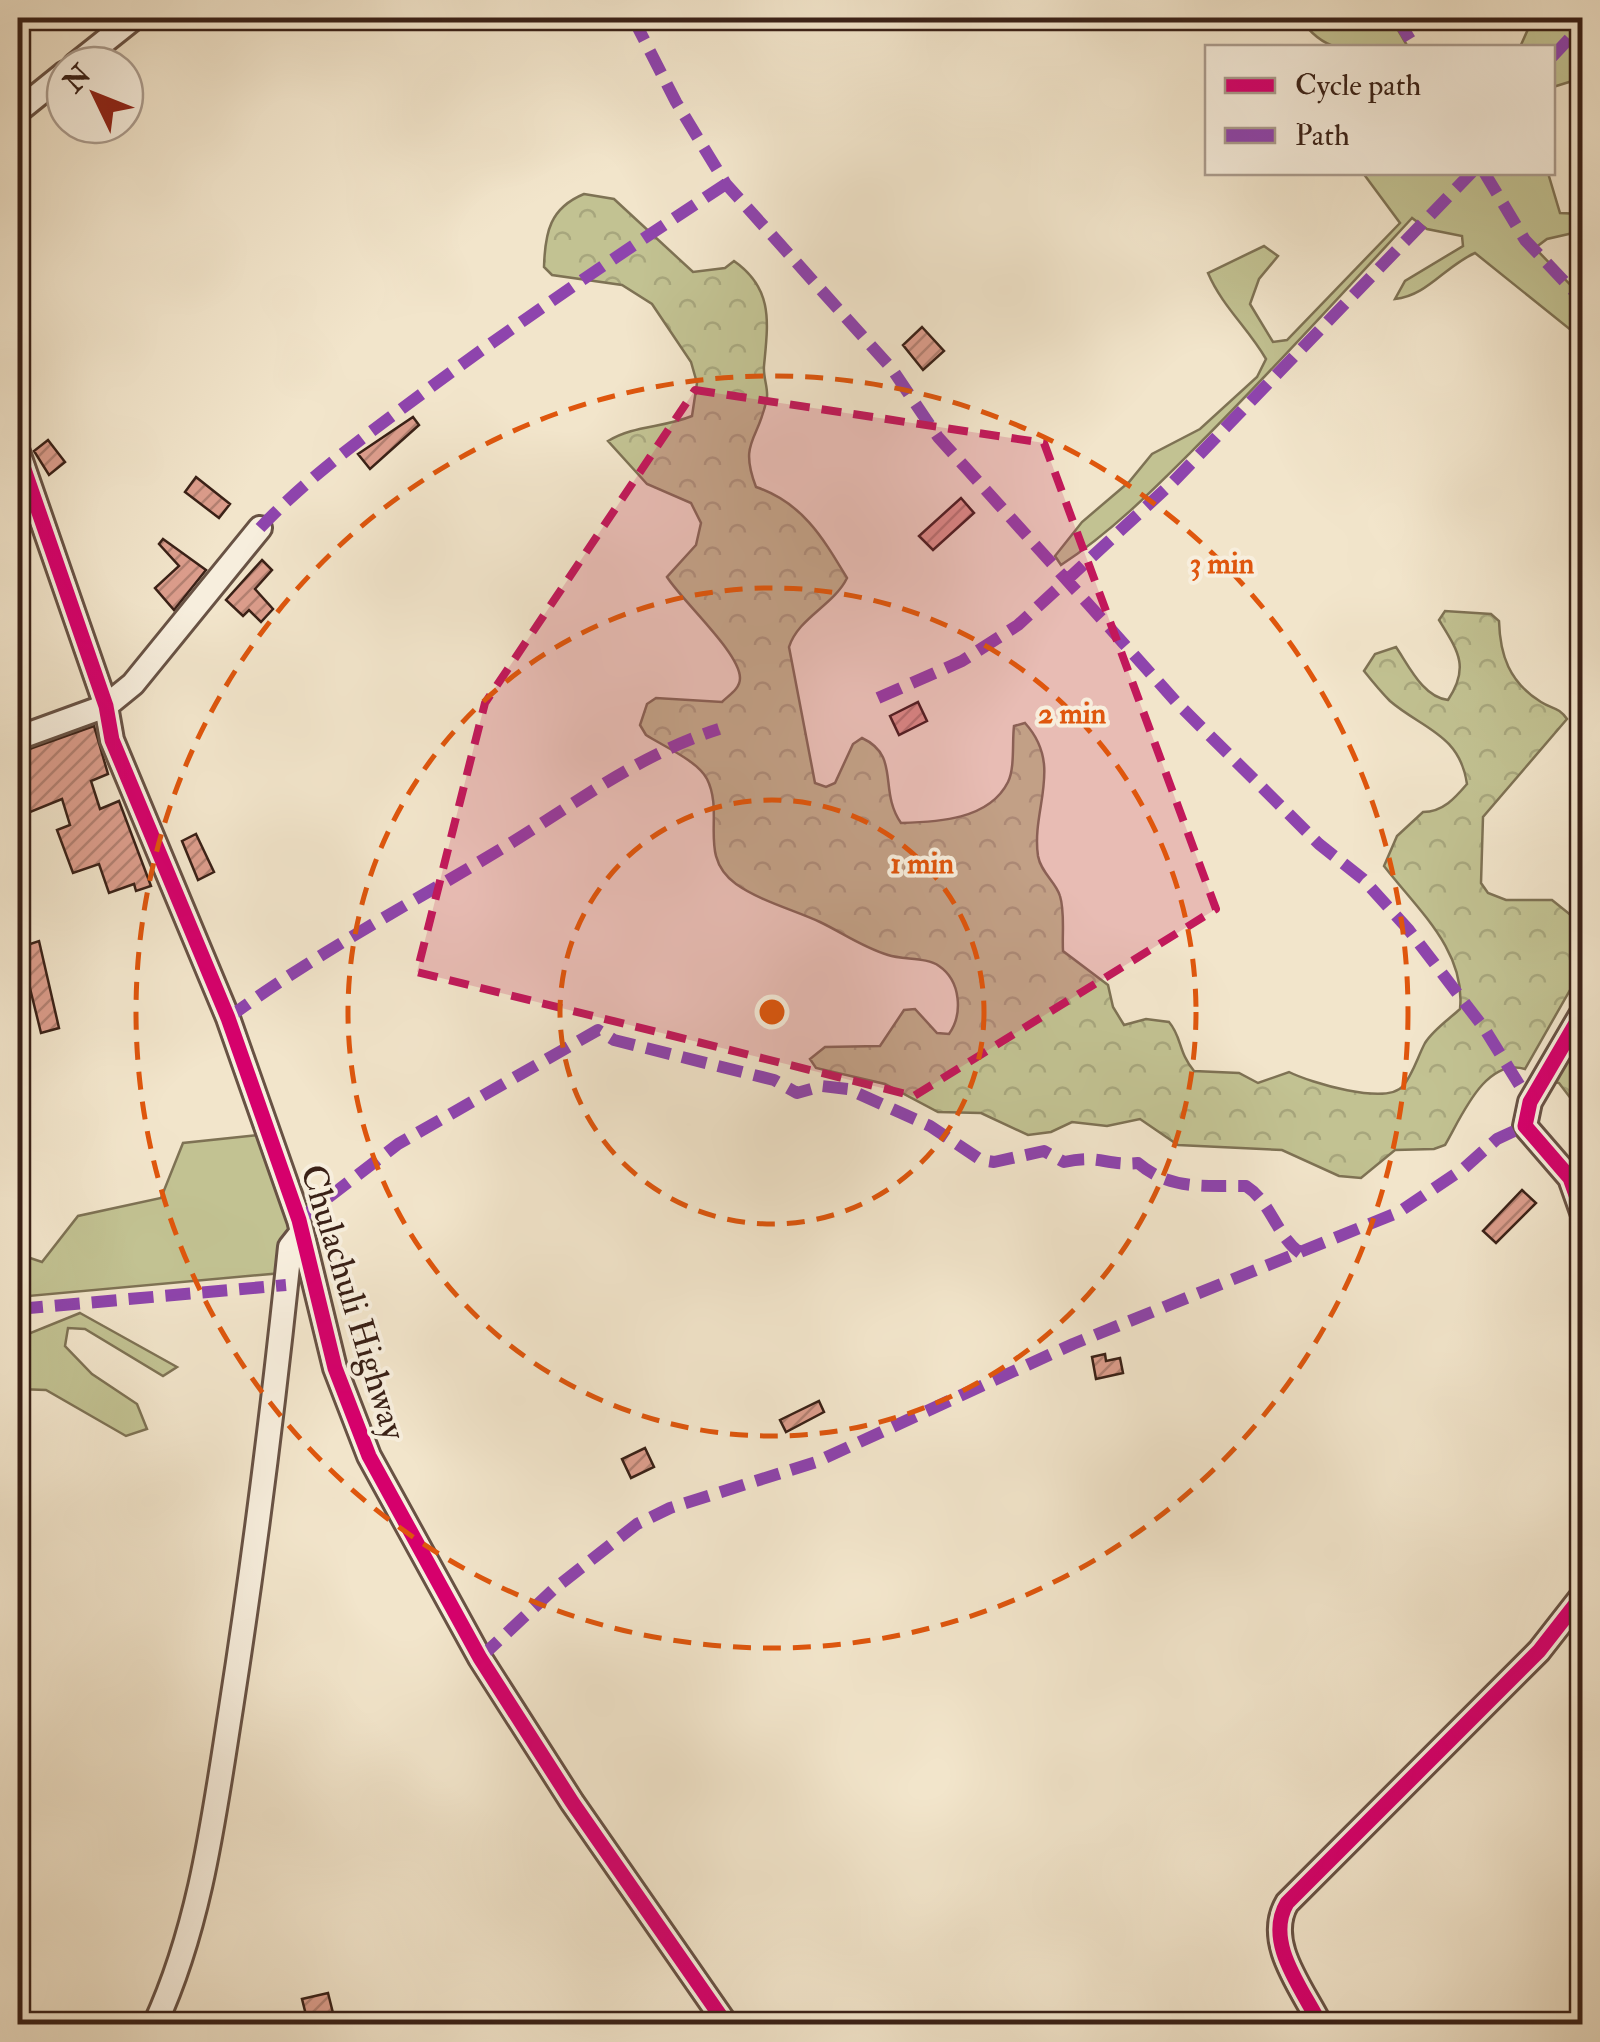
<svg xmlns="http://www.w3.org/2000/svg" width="1600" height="2042" font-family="'IM FELL Double Pica',serif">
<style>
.grass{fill:#c2c292;stroke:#7e7254;stroke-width:2.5}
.forest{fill:url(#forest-crowns);stroke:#7e7254;stroke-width:2.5}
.building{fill:url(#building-hatch);stroke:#3a2117;stroke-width:2.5}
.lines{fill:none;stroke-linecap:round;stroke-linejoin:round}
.minor-casing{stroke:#685244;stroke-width:28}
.minor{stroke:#f7eedd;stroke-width:22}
.quiet{stroke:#8e44ad;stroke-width:12;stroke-dasharray:25 12;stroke-linecap:butt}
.cycleway-casing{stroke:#f7eedd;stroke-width:21}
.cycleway{stroke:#d6006c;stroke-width:15}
.marked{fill:#c2185b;fill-opacity:0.2;stroke:#c2185b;stroke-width:8;stroke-dasharray:20 12;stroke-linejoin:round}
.ring{fill:none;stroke:#df560d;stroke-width:5;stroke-dasharray:18 12}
.labels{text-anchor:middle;stroke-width:8;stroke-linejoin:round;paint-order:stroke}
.street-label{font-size:35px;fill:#3a2117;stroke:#f7eedd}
.centre{fill:#df560d;stroke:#f7eedd;stroke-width:5}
.ring-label{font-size:30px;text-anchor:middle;font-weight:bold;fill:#df560d;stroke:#f7eedd;stroke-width:8;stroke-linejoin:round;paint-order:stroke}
</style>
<defs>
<pattern id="forest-crowns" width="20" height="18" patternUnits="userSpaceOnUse" patternTransform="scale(2.5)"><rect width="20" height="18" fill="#c2c292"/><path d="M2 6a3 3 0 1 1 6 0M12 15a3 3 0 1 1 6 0" fill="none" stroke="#a7a67d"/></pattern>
<pattern id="building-hatch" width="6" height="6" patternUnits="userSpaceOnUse" patternTransform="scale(2.5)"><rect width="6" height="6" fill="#dc9d8c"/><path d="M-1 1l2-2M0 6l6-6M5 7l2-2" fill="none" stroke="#b38071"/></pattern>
</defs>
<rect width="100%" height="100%" fill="#f2e5cb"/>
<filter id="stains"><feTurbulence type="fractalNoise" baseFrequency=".002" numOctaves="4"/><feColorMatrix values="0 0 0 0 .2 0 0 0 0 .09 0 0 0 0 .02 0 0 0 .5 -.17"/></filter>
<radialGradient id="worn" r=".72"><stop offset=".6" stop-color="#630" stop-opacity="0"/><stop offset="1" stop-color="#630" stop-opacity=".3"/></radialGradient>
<path class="grass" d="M1300 18H1391L1408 47C1360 48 1329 61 1300 18Z
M1533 18H1582V78L1553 87 1552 48 1520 47Z
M1363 173H1548L1560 213 1582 214V231L1547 239 1535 248 1582 297V339L1475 253C1445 266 1427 296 1395 299L1405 281 1463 246 1462 236 1427 229 1412 218C1342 294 1273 370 1200 443 1156 487 1113 531 1061 565L1055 556 1082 522 1129 482 1152 454 1200 429 1257 377 1266 359C1248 328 1222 306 1208 273L1264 246 1278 256 1259 279 1250 304 1273 342 1287 340 1400 223Z
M259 1135 292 1223 282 1273 18 1297V1222L28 1226 18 1254 42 1262 78 1216 161 1198 183 1143Z
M80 1313 177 1367 163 1376 85 1329 68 1328 65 1346 92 1374 137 1404 147 1429 126 1436 46 1390 18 1389V1338Z"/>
<path class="forest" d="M584 194 614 199 693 272 725 268 734 261C774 289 768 323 764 366 763 377 768 387 767 397 760 440 738 440 756 487 803 503 823 538 847 578 834 605 798 618 789 647L815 783 826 787 835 783 853 744 862 738C901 756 878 790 901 823 937 822 989 820 1008 782 1015 768 1012 742 1014 726L1025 723C1064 766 1031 808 1038 856 1041 873 1056 882 1060 896 1065 912 1062 934 1063 951L1108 985 1113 1007 1124 1025 1146 1019 1169 1022C1182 1037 1178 1052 1194 1071L1239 1073 1258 1083 1289 1072C1309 1082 1386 1106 1403 1086 1413 1074 1418 1056 1425 1043 1433 1030 1448 1020 1460 1009 1466 951 1418 910 1384 866L1397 836 1423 812C1443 812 1455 798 1467 784 1460 734 1421 728 1390 701 1381 692 1372 681 1364 671L1375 654 1396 647C1409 666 1423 697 1448 700 1470 667 1458 651 1439 620L1445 611 1491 614 1499 621C1500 655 1509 682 1541 702 1552 709 1559 707 1567 719L1483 817 1481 883 1488 893 1506 900H1552L1582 924V969L1525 1069C1485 1057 1461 1118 1445 1145L1434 1149 1395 1150 1361 1178 1339 1176 1282 1150 1178 1145 1140 1119 1107 1126 1072 1122 1051 1132 1028 1135 981 1113 938 1112 885 1084 816 1068 810 1059 825 1047 880 1046 904 1010 915 1009 937 1033 949 1034C963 1014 961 981 939 966 927 957 903 960 888 955 862 947 843 933 820 922 794 910 760 901 736 884 697 856 725 815 707 779 698 761 663 746 646 735L640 725 647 704 656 698 722 702C729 695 740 689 740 678 740 653 683 602 667 577L696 545 701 523 691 503 647 484 608 441C634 425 663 428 692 416L697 383 691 362 652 304 622 285 552 275 544 267C545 232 550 208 584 194Z
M1582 999V1113L1559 1083 1536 1076Z"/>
<path class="building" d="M922 327 944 351 923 370 903 345Z
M413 417 419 425 370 469 358 454Z
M48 440 65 462 49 475 34 451Z
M196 477 230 504 219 518 185 492Z
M961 498 974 513 933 550 919 536Z
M163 539 206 570 174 610 155 588 179 566 159 544Z
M262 560 272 570 255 589 273 609 261 622 249 610 243 616 226 600Z
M918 702 927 721 899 735 890 716Z
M94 726 108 774 91 781 100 809 119 801 151 886 136 891 134 884 109 893 99 864 73 873 57 830 70 825 62 799 18 817V753Z
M196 834 214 872 198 880 182 841Z
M39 941 59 1028 41 1033 24 964 18 966V948Z
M1522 1190 1536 1203 1496 1243 1483 1231Z
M1105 1354 1106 1361 1120 1358 1123 1373 1096 1379 1092 1357Z
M819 1401 824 1412 786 1432 780 1420Z
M645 1448 654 1467 631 1478 622 1459Z
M328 1993 334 2017 308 2023 302 1999Z"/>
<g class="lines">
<g class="minor-casing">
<path id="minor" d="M75 65 134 18
M18 111 65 73
M18 452 106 706 112 740 228 1018 299 1220 335 1368 369 1456 480 1658 572 1802 726 2024
M18 738 106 706 133 684 260 528
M1582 1013 1530 1102 1525 1126 1570 1178 1582 1212
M155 2024C201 1924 214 1816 231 1708 255 1554 274 1401 290 1247L301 1233
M1320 2024C1302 1988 1264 1942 1287 1903L1539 1651 1582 1596"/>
</g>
<use href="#minor" class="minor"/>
<path class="quiet" d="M633 18 676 102 726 184 892 369 938 437 1179 705 1319 844 1363 879 1408 929 1484 1028 1530 1102
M1397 18 1415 48
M1552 57 1582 25
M1484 172 1525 240 1582 300
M260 528C311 474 372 431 431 387 527 316 626 250 726 184
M878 698 962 661 1018 625 1173 482 1472 172
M228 1018C316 953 412 903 506 846 576 803 640 754 719 729
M299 1220 398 1144 598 1030 614 1040 774 1080 797 1093 822 1086 848 1089 930 1126 981 1160 994 1162 1044 1151 1064 1162C1100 1154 1105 1166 1138 1163 1171 1191 1205 1185 1246 1186 1271 1202 1276 1235 1300 1253
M18 1309 286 1285
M480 1658 554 1589 637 1524 670 1508 816 1462 1073 1344 1399 1212 1463 1169 1497 1139 1525 1126"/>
<g class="cycleway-casing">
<path id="cycleway" d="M18 452 106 706 112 740 228 1018 299 1220 335 1368 369 1456 480 1658 572 1802 726 2024
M1582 1013 1530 1102 1525 1126 1570 1178 1582 1212
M1320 2024C1302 1988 1264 1942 1287 1903L1539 1651 1582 1596"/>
</g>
<use href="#cycleway" class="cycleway"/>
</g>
<path class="marked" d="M695 390 1044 443 1216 909 914 1096 417 972 485 703Z"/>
<g class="ring">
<circle cx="772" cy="1012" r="212"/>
<circle cx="772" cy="1012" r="424"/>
<circle cx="772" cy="1012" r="636"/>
</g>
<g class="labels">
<g class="street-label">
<text transform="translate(354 1302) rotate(73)" y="12">Chulachuli Highway</text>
</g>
</g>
<circle cx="772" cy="1012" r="15" class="centre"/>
<g class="ring-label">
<text x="1222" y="573">3 min</text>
<text x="1072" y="723">2 min</text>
<text x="922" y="873">1 min</text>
</g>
<rect width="1600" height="2042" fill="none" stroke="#f2e5cb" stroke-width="60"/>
<rect x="20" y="20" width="1560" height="2002" fill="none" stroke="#3a2117" stroke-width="5"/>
<rect x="30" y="30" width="1540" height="1982" fill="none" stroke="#3a2117" stroke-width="2.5"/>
<rect x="1205" y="45" width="350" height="130" fill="#f7eedd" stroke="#ab9c8e" stroke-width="2.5"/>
<rect x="1225" y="78" width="50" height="15" fill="#d6006c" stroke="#ab9c8e" stroke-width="2.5"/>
<text x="1295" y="95" font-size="30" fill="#3a2117">Cycle path</text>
<rect x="1225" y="128" width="50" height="15" fill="#8e44ad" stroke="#ab9c8e" stroke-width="2.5"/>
<text x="1295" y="145" font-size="30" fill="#3a2117">Path</text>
<g transform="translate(95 95) rotate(313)"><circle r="48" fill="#f7eedd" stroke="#ab9c8e" stroke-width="2.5"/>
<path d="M0-8L18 38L0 25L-18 38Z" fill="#8f2418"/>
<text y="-15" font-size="28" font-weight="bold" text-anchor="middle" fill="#3a2117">N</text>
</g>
<rect width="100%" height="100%" filter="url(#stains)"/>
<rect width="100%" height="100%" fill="url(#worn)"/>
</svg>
